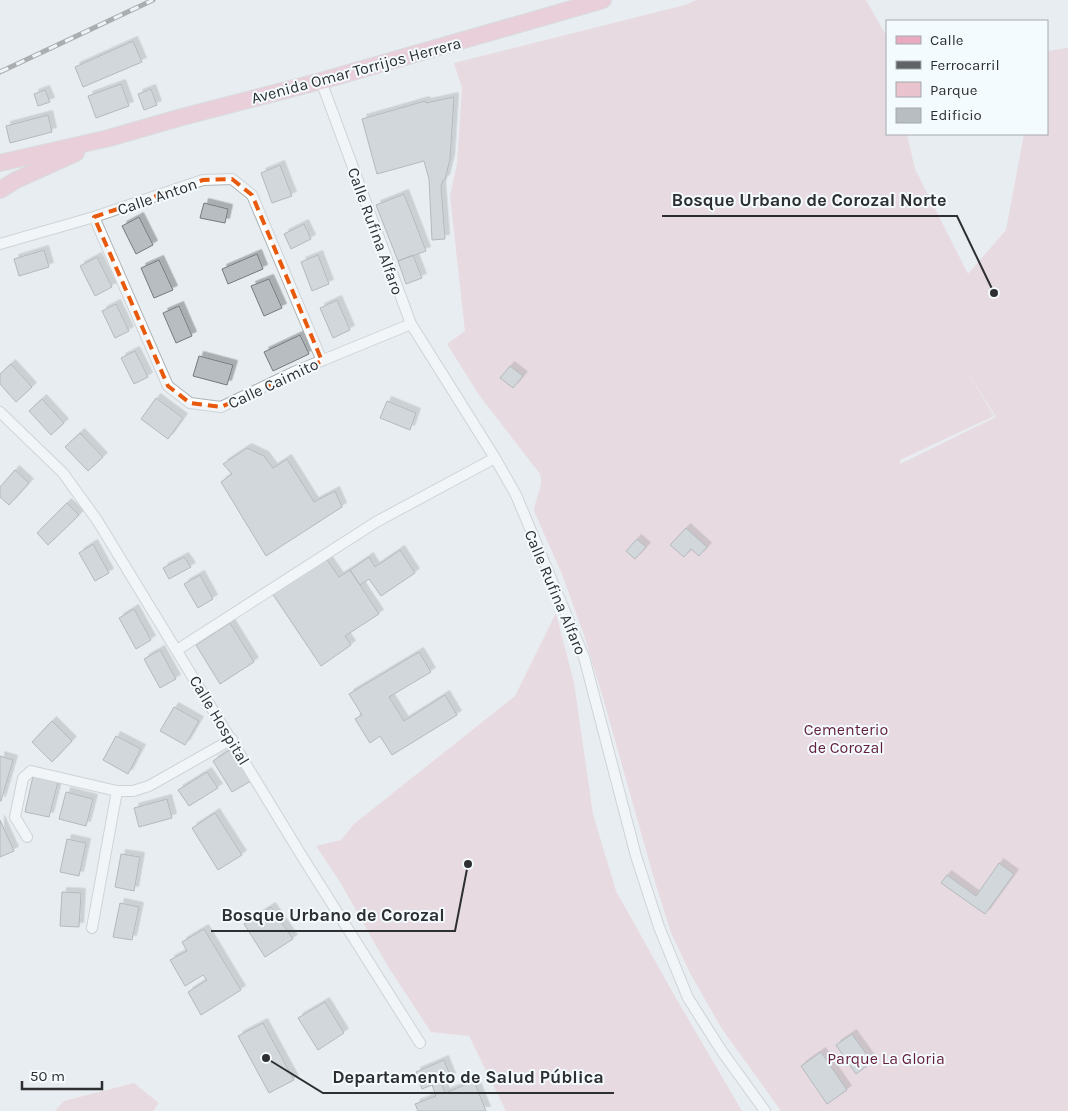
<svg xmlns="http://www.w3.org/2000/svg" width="1068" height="1111" font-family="Karla,sans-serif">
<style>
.green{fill:#e9c4ce;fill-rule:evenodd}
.building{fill:#b7bdc0;stroke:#747a7d;filter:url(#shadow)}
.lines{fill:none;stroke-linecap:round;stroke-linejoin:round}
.minor-casing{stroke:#adb4b7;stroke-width:12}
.primary-casing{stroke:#c8c9c9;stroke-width:18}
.minor{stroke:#fff;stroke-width:10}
.primary{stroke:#e9aabf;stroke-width:16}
.rail-casing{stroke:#606365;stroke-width:5}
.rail{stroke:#f4fbfe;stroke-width:3;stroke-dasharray:9;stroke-linecap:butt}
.marked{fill:none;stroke:#e8590c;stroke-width:4;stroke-dasharray:10 6;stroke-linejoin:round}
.labels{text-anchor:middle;stroke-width:4;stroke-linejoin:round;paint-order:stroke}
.street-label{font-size:16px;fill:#2d2f30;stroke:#f4fbfe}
.park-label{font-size:16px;fill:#641f3a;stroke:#f4fbfe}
.leader{fill:none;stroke:#2d2f30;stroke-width:2}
.callout-dot{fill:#2d2f30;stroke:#f4fbfe;stroke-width:2}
.callout-label{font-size:18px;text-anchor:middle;font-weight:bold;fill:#2d2f30;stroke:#f4fbfe;stroke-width:4;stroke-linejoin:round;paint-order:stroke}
</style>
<defs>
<filter id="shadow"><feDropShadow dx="4.5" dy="-4.5" stdDeviation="0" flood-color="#0004"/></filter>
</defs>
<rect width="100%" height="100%" fill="#e7edf0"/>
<path class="green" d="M697 0H866L887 37V134H907L915 169 968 274 1006 230 1024 134H1047V51L1068 48V1111H781L722 1029 691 975 671 933 655 882 603 698 584 635 562 574 534 511C535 497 544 488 540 474L479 395 447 344 465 331 450 196 457 164 462 88 454 63 685 5ZM965 368 996 417 900 464V460L994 416Z
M556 613 574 683 593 814 616 891 673 993 742 1111H506L469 1036 431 1032 387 965 340 882 316 846 341 840 354 824 515 696Z
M134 1083 159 1103 153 1111H55L64 1101Z"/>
<path class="building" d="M133 41 142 62 83 87 75 67Z
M121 84 129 106 96 118 88 96Z
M151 89 157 105 144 110 138 94Z
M45 90 50 102 38 106 34 94Z
M454 97 450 159 445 179 443 180 441 186 445 239 432 240 429 179 424 161 377 174 362 119 425 101 426 103Z
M48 115 52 132 10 143 6 126Z
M280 165 292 196 272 203 261 173Z
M404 194 426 251 398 261 376 205Z
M204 203 228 209 225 223 200 218Z
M139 217 153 245 136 254 122 226Z
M304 224 311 239 291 249 284 234Z
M44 250 49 267 19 276 14 259Z
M257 254 263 269 228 284 222 269Z
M318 255 329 284 312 291 301 262Z
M413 255 422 278 406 284 398 261Z
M97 257 112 287 95 296 80 266Z
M159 260 173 290 154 298 141 268Z
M269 279 282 308 264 316 251 286Z
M337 300 350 330 333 338 320 308Z
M116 304 129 331 115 338 102 311Z
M179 306 192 336 176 343 163 313Z
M300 335 309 354 273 371 264 352Z
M135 351 148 377 134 384 121 358Z
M199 356 233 365 227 385 193 376Z
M11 364 32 387 16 402 0 384V374Z
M510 366 523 376 513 388 500 378Z
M156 398 183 418 168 439 141 419Z
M42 399 64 423 51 435 29 411Z
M387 401 416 413 410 430 380 418Z
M80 433 103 457 88 471 65 447Z
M247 448 264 456 273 468 287 459 314 502 335 491 342 507 266 556 221 482 232 474 223 464Z
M15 470 29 483 9 505 0 497V487Z
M67 503 79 515 48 545 37 533Z
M686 528 707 547 699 556 691 549 684 557 670 545Z
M637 539 646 547 635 559 626 551Z
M93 544 109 573 95 581 79 553Z
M400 550 415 573 381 596 369 579 360 585 350 570 369 557 375 567Z
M184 557 191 567 169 579 163 568Z
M325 557 339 577 350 570 379 614 345 636 351 645 321 666 272 593Z
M200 575 213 599 198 608 184 584Z
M134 609 151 640 136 649 119 618Z
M230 623 254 662 220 684 196 645Z
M160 650 176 679 160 688 144 659Z
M419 652 431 672 389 697 404 721 445 695 457 715 392 755 380 736 370 743 355 719 362 715 349 694Z
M174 707 199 721 185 745 160 731Z
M52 721 72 741 52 762 32 742Z
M116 736 141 749 128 774 103 760Z
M231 749 251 781 232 792 213 761Z
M0 756 13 760 1 801H0Z
M207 772 218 788 189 806 178 790Z
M33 776 58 782 49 817 25 812Z
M66 792 93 799 86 826 59 819Z
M167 799 172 818 139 827 134 808Z
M215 813 242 855 218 870 192 828Z
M0 820 14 851 0 857Z
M67 839 86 843 79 876 60 872Z
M121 854 140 857 134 891 115 887Z
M999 863 1014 874 985 914 941 883 947 875 976 896Z
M62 892 81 893 79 927 60 926Z
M120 903 139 907 132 940 113 937Z
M271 907 293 939 265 957 244 924Z
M204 929 241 990 201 1015 188 992 207 980 203 975 185 986 170 960 187 951 182 942Z
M325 1002 344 1033 318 1050 298 1018Z
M263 1023 294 1080 269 1093 238 1036Z
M852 1034 872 1062 856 1074 836 1045Z
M821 1052 847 1090 827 1104 801 1066Z
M444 1060 451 1078 441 1082 445 1093 474 1081 486 1111H418L415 1104 436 1096 432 1085 422 1089 416 1072Z"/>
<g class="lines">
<g class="minor-casing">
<path id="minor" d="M321 81 411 324 495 458 516 495 584 657 636 856 659 927 688 998 721 1050 765 1111
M94 217 168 386 190 403 221 407 294 372 411 324
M0 244 94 217 203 180 232 179 252 195 322 361
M0 412 63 473 97 520 303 858 420 1043
M177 650 376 522 495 458
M27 837 15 817 23 778 31 771 117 791H133L149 786 232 739
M92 928 117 791"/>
</g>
<g class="primary-casing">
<path id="primary" d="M0 163 109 138 182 117 321 81 603 0
M0 190 16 180 76 153"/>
</g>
<use href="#minor" class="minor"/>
<use href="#primary" class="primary"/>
<g class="rail-casing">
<path id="rail" d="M0 72 153 0"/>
</g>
<use href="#rail" class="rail"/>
</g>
<path d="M0 0H1068V1111H0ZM232 179 252 195 322 361 221 407 190 403 168 386 94 217 203 180Z" fill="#e7edf0" fill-opacity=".55" fill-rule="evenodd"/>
<path class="marked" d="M232 179 252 195 322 361 221 407 190 403 168 386 94 217 203 180Z"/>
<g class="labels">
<g class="street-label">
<text transform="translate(356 70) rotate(-15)" y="6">Avenida Omar Torrijos Herrera</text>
<text transform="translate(157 196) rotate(-19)" y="6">Calle Anton</text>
<text transform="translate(376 231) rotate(70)" y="6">Calle Rufina Alfaro</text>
<text transform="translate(273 383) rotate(-25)" y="6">Calle Caimito</text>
<text transform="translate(556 592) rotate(67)" y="6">Calle Rufina Alfaro</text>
<text transform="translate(220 720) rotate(59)" y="6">Calle Hospital</text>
</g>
<g class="park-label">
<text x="846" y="735">Cementerio<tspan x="846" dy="18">de Corozal</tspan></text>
<text x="886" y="1064">Parque La Gloria</text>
</g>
</g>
<path class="leader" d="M994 293L957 216H662M468 864L455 931H211M266 1058L323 1093H614"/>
<g class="callout-dot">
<circle cx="994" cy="293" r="5"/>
<circle cx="468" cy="864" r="5"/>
<circle cx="266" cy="1058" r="5"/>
</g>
<g class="callout-label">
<text x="809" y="206">Bosque Urbano de Corozal Norte</text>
<text x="333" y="921">Bosque Urbano de Corozal</text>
<text x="468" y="1083">Departamento de Salud Pública</text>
</g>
<rect x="886" y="20" width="162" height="115" fill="#f4fbfe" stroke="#a4a9ac"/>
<rect x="896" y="36" width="25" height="8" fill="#e9aabf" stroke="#a4a9ac"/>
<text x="930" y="45" font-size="15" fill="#2d2f30">Calle</text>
<rect x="896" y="61" width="25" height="8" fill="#606365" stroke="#a4a9ac"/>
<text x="930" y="70" font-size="15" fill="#2d2f30">Ferrocarril</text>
<rect x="896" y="82" width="25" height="15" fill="#e9c4ce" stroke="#a4a9ac"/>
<text x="930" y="95" font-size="15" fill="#2d2f30">Parque</text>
<rect x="896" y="108" width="25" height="15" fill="#b7bdc0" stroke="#a4a9ac"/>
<text x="930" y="120" font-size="15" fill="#2d2f30">Edificio</text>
<path d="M22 1081v8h80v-8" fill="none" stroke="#2d2f30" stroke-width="2.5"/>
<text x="30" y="1081" font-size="15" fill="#2d2f30" stroke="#f4fbfe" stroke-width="4" paint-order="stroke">50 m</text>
</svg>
